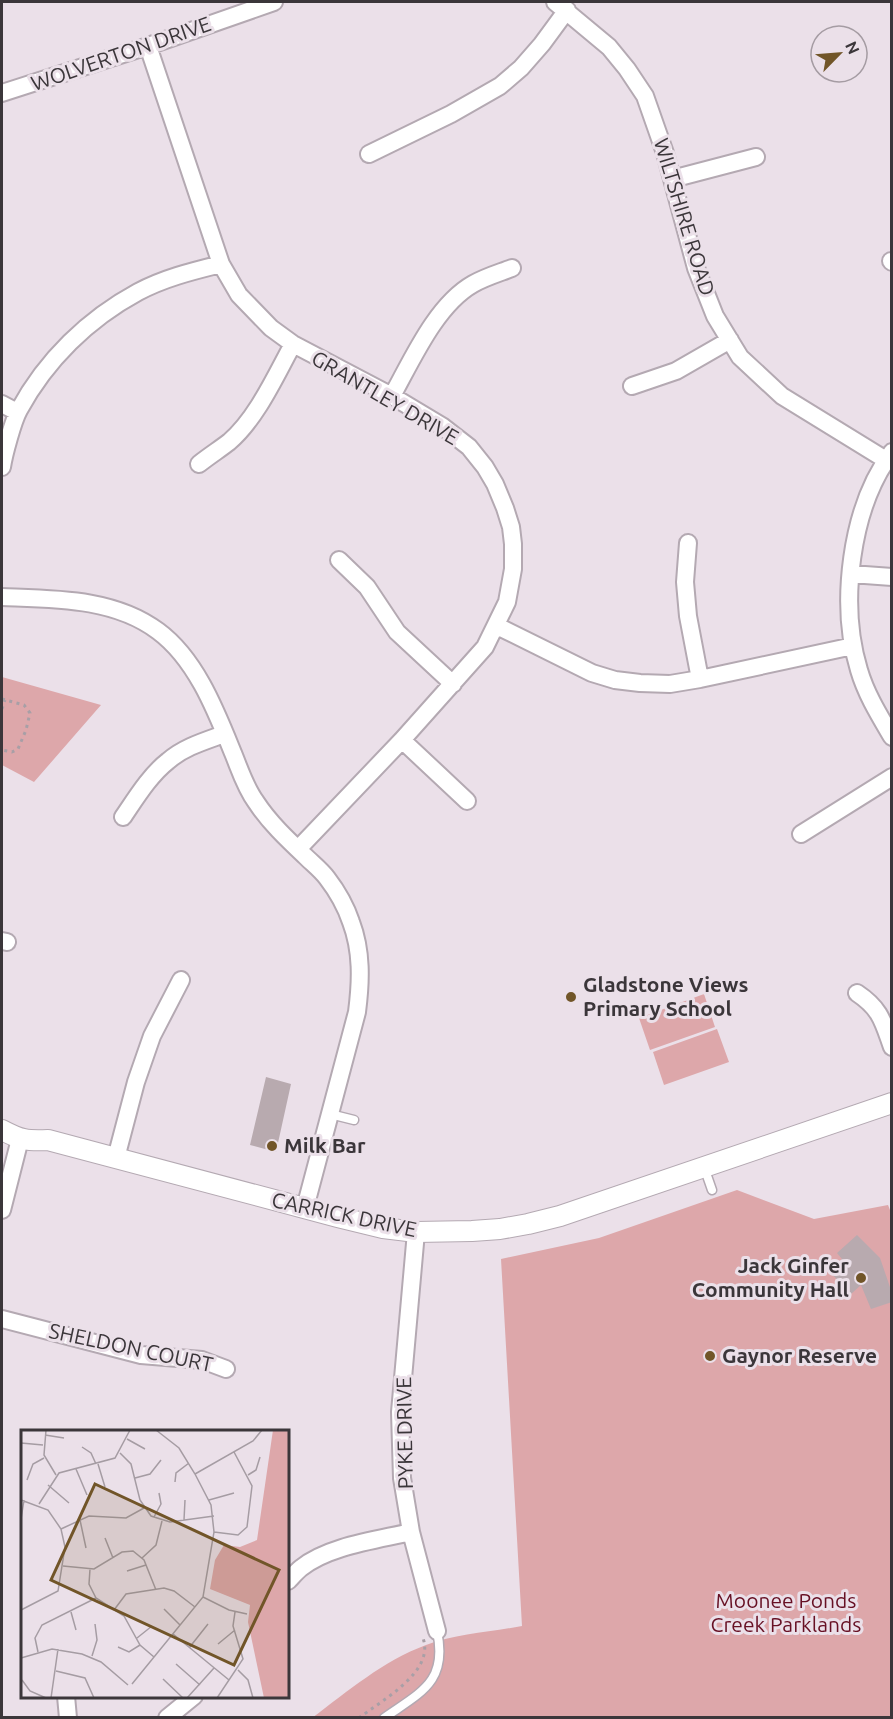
<svg xmlns="http://www.w3.org/2000/svg" width="893" height="1719" font-family="Ubuntu,sans-serif">
<style>
.green{fill:#dda7aa}
.building{fill:#b8aaaf}
.lines{fill:none;stroke-linecap:round;stroke-linejoin:round}
.service-casing{stroke:#b4a9b2;stroke-width:11}
.minor-casing{stroke:#b4a9b2;stroke-width:20}
.tertiary-casing{stroke:#b4a9b2;stroke-width:22}
.path{stroke:#a89fa6;stroke-width:3;stroke-dasharray:3 4.5;stroke-linecap:butt}
.service{stroke:#fff;stroke-width:8}
.minor{stroke:#fff;stroke-width:16}
.tertiary{stroke:#fff;stroke-width:20}
.poi-dot{fill:#715528;stroke:#ebe0e9;stroke-width:2}
.labels{text-anchor:middle;stroke-width:6;stroke-linejoin:round;paint-order:stroke}
.street-label{font-size:21px;fill:#3b363a;stroke:#ebe0e9}
.poi-label{font-size:21px;font-weight:bold;fill:#3b363a;stroke:#ebe0e9;text-anchor:start}
.park-label{font-size:21px;fill:#671024;stroke:#ebe0e9}
.inset-road{fill:none;stroke:#a59ca3;stroke-width:1.5}
.view{fill:#715528;fill-opacity:0.15;stroke:#715528;stroke-width:3}
.inset-edge{fill:none;stroke:#3b363a;stroke-width:3}
</style>
<rect width="100%" height="100%" fill="#ebe0e9"/>
<path class="green" d="M2 677 101 705 34 782 2 765Z
M704 994 715 1027 650 1050 639 1018Z
M717 1029 729 1062 664 1085 653 1052Z
M737 1190 814 1219 888 1205 892 1215 891 1717 312 1718C348 1691 383 1661 426 1645 456 1634 490 1632 522 1626L501 1259 599 1238Z"/>
<path class="building" d="M266 1077 291 1084 276 1152 250 1145Z
M857 1235 880 1258 892 1293V1302L871 1309 861 1285 851 1294 829 1271 842 1259 837 1253Z"/>
<g class="lines">
<g class="service-casing">
<path id="service" d="M330 1114 354 1120
M704 1167 712 1190
M384 1718C421 1692 448 1682 437 1631"/>
</g>
<g class="minor-casing">
<path id="minor" d="M555 2 609 47 627 69 645 96 665 153 696 268 715 316 740 357 782 396 886 460
M148 46 221 264 239 295 271 328 293 344 392 396 442 426 469 447 485 467 495 484 505 508 511 527 513 544V569L507 602 485 647 402 740 298 849
M2 93 148 46 274 2
M369 154 451 114 500 86 521 68 542 44 567 10
M672 179 756 157
M891 261 892 262
M632 386 676 371 730 340
M392 396C412 360 436 305 473 284 485 277 499 273 512 268
M2 404 17 412
M892 452C850 508 839 605 859 670 866 694 879 715 892 737
M199 464C209 456 220 449 229 442 257 418 276 375 293 344
M2 467C4 454 13 421 19 410 46 360 88 319 138 292 164 278 193 271 221 264
M688 543 685 582 688 616 700 679
M339 560 367 587 397 632 453 684
M851 574 892 577
M2 597C55 599 114 598 158 631 196 659 216 711 233 753 240 770 245 787 256 802 269 822 287 839 305 856 312 863 321 870 327 878 337 891 346 907 351 922 362 951 361 981 357 1012L305 1208
M497 626 592 673 615 680 640 683 670 684 700 679 853 646
M402 740 467 801
M123 817C136 798 150 775 168 761 184 747 205 741 224 734
M801 834 892 777
M2 941 7 942
M857 993C881 1009 883 1022 892 1047
M116 1158 136 1082 152 1036 181 980
M2 1210 20 1139
M416 1232 400 1412 402 1478 411 1532 437 1631
M2 1319 141 1355 202 1360 226 1369
M288 1581C292 1577 296 1572 301 1568 328 1546 377 1540 411 1532
M66 1696 68 1718
M167 1718 194 1696"/>
</g>
<g class="tertiary-casing">
<path id="tertiary" d="M2 1130C21 1140 26 1141 48 1140L338 1217 383 1228 416 1232 472 1231 500 1229 528 1224 560 1216 892 1103"/>
</g>
<path class="path" d="M2 699 24 705 30 713 26 730 18 749 12 752 2 750
M2 709 5 700
M359 1718C382 1700 435 1672 423 1638"/>
<use href="#service" class="service"/>
<use href="#minor" class="minor"/>
<use href="#tertiary" class="tertiary"/>
</g>
<g class="poi-dot">
<circle cx="571" cy="997" r="6"/>
<circle cx="272" cy="1146" r="6"/>
<circle cx="861" cy="1278" r="6"/>
<circle cx="710" cy="1356" r="6"/>
</g>
<g class="labels">
<g class="street-label">
<text transform="translate(121 54) rotate(-19)" y="7">WOLVERTON DRIVE</text>
<text transform="translate(684 217) rotate(73)" y="7">WILTSHIRE ROAD</text>
<text transform="translate(385 398) rotate(30)" y="7">GRANTLEY DRIVE</text>
<text transform="translate(344 1215) rotate(12)" y="7">CARRICK DRIVE</text>
<text transform="translate(131 1348) rotate(12)" y="7">SHELDON COURT</text>
<text transform="translate(405 1433) rotate(-91)" y="7">PYKE DRIVE</text>
</g>
<g class="poi-label">
<text x="583" y="992">Gladstone Views<tspan x="583" dy="24">Primary School</tspan></text>
<text x="284" y="1153">Milk Bar</text>
<text x="849" y="1273" text-anchor="end">Jack Ginfer<tspan x="849" dy="24">Community Hall</tspan></text>
<text x="722" y="1363">Gaynor Reserve</text>
</g>
<g class="park-label">
<text x="786" y="1608">Moonee Ponds<tspan x="786" dy="24">Creek Parklands</tspan></text>
</g>
</g>
<g transform="translate(21 1430)">
<rect width="268" height="268" fill="#ebe0e9"/>
<path d="M252 0H268V268H243L227 192 229 175 189 159 194 130 203 115 219 117 236 110Z" fill="#dda7aa"/>
<path class="inset-road" d="M25 0 23 25 35 45M24 5 43 8M106 9 124 19M0 13 22 15M61 17 70 23 75 34M99 23 110 34 119 70 130 86 149 92 193 86M77 34 84 57M55 39 66 65M174 44 232 11 241 0M227 45 235 40 239 27M114 48 129 44 140 30M6 50 12 34 23 28M154 52 155 43 168 33M27 55 48 73M0 70 27 80 40 99 44 117 37 161 0 180M188 70 213 63M18 74 38 43 94 28 109 0M133 87 140 74 138 63M0 89 3 70M59 90 65 118M163 90 164 70M40 99 68 86 105 88 123 78M193 102 217 105 226 97 231 56 213 22M84 108 92 128M121 128 135 115 141 91M42 136 73 139 101 122 112 121 123 130 135 160M69 139 68 154 75 168 103 186 119 215 133 227M106 141 125 135M182 167 208 180 226 184M143 179 159 195M93 180 105 164 143 158 153 161 174 177M50 182 55 200M152 204 208 250M116 208 131 196M197 214 214 200M97 217 108 222 119 215M168 218 187 194M17 222 14 208 21 195 75 168M71 226 76 210 74 194M0 228 31 219 61 224 80 232 107 255M155 234 179 255M217 240 227 250 232 268M35 241 64 248 73 268M142 249 162 268M1 250 9 261 25 268M111 254 182 167 193 102 190 75 174 44 158 18 135 0M30 268 37 219M166 268 193 238M196 268 222 229 212 196 214 182"/>
<path class="view" d="M74 54 258 140 213 235 30 150Z"/>
<rect width="268" height="268" class="inset-edge"/>
</g>
<rect width="893" height="1719" fill="none" stroke="#3b363a" stroke-width="6"/>
<g transform="translate(839 54) rotate(65)"><circle r="28" fill="#ebe0e9" stroke="#a59ca3" stroke-width="1.5"/>
<path d="M0-4.5L10 22L0 15L-10 22Z" fill="#715528"/>
<text y="-9" font-size="16" font-weight="bold" text-anchor="middle" fill="#3b363a">N</text>
</g>
</svg>
